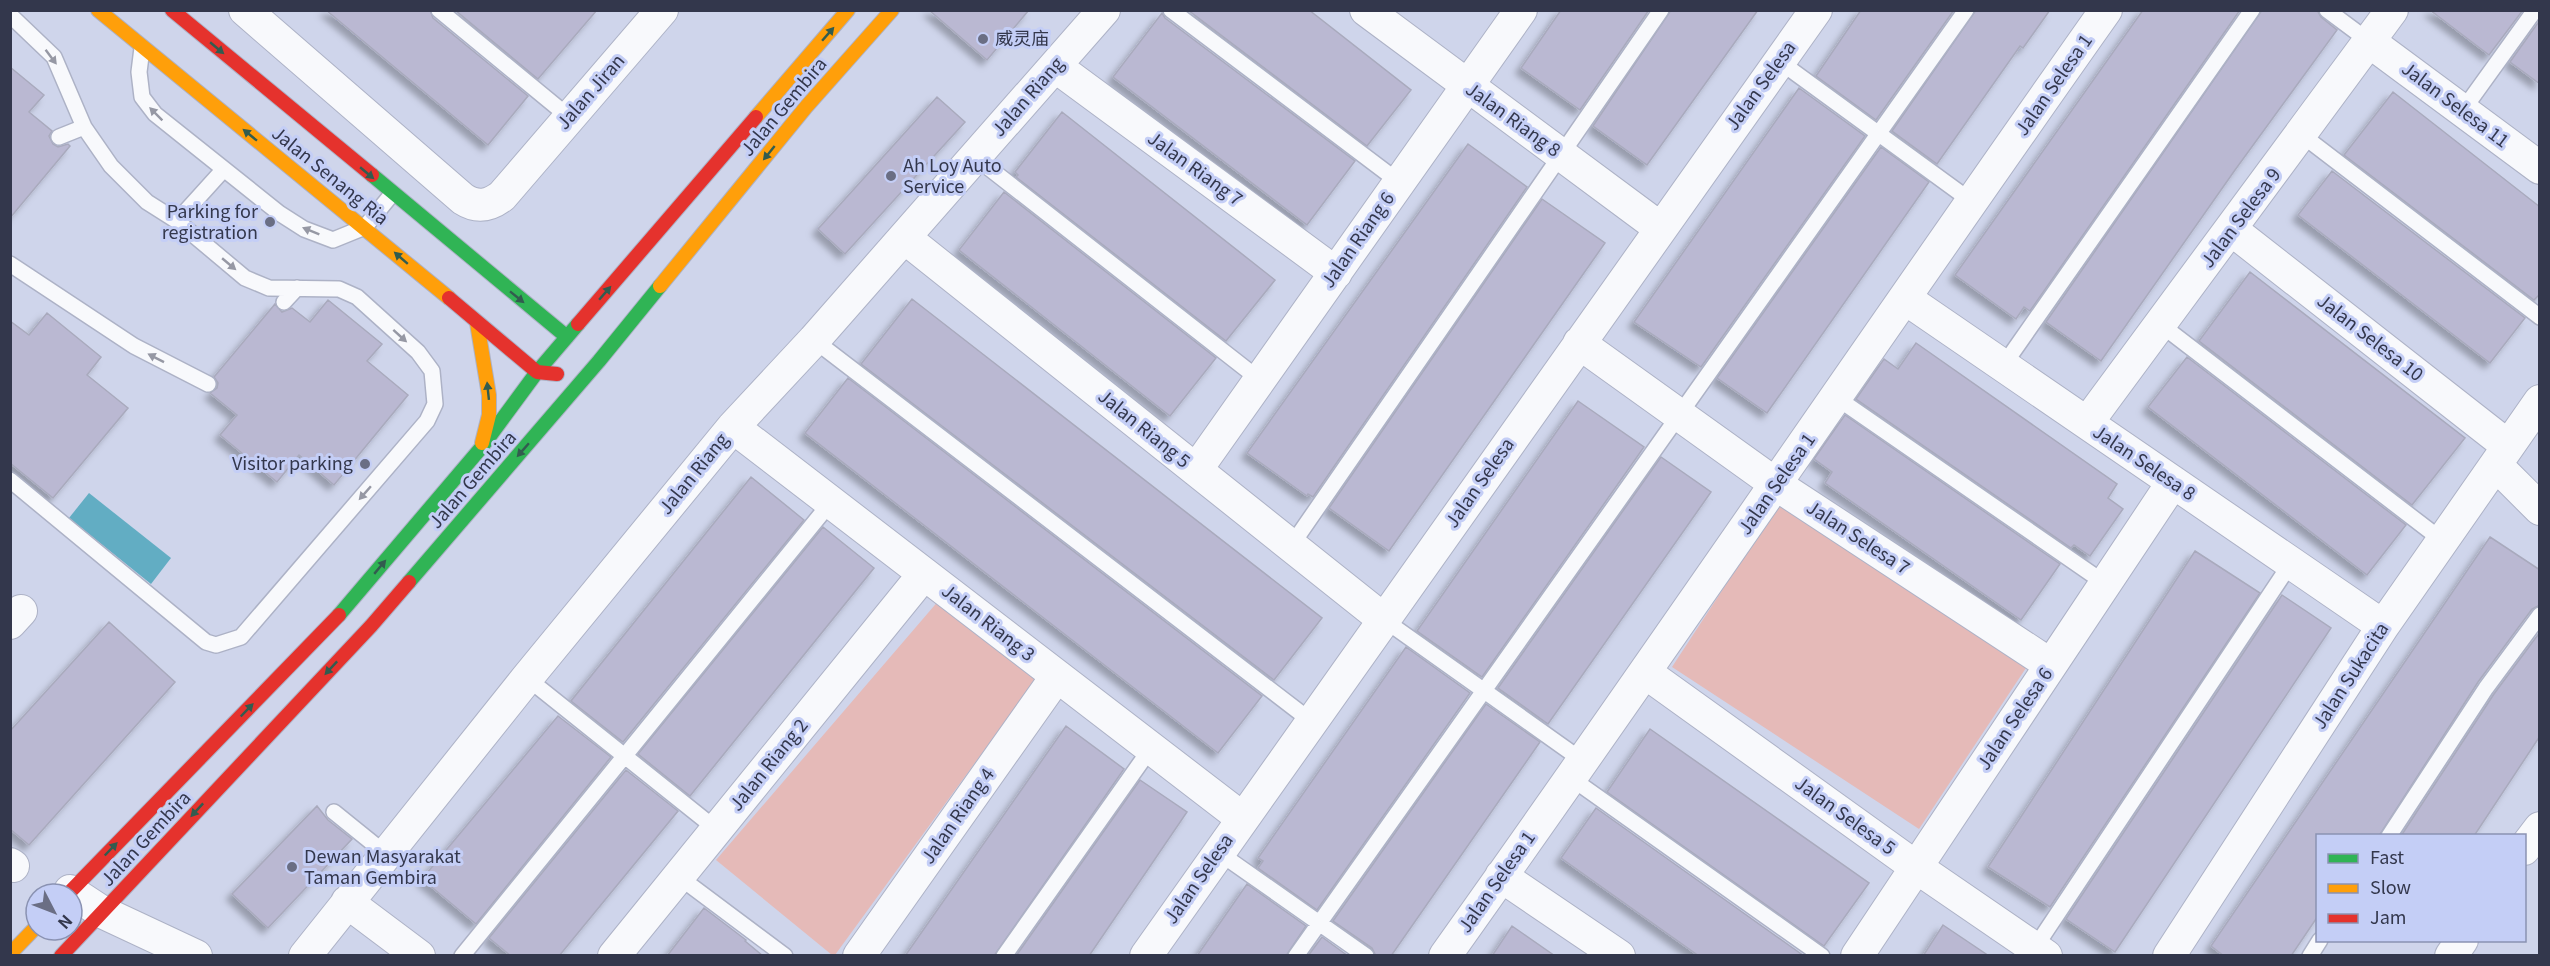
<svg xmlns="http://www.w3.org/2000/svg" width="2550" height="966" font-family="Georgia,'Noto Sans SC',serif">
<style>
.green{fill:#e5bab8}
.water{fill:#62adc3}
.building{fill:#bab8d2;stroke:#a9aabd;stroke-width:1.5;filter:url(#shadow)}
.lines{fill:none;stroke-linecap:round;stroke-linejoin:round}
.lane-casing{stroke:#adb2c6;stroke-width:18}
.street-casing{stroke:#adb2c6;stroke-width:34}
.fast-casing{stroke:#adb2c6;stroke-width:16}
.slow-casing{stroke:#adb2c6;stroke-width:16}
.jam-casing{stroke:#adb2c6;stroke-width:16}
.lane{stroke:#f8f9fc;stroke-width:15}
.street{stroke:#f8f9fc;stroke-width:32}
.fast{stroke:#30b455;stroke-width:14}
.slow{stroke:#ff9f0a;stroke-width:14}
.jam{stroke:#e5322d;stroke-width:14}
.oneway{fill:#325c4f}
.oneway2{fill:#9698a4}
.poi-dot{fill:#6a6e84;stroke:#c4cef6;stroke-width:2}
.labels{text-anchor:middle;stroke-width:6;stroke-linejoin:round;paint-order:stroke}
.poi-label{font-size:18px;fill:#33374c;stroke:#c4cef6;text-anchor:start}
.street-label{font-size:18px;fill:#33374c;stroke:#c4cef6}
</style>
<defs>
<filter id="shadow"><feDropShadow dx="-5.5" dy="5.5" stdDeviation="3" flood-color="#0004"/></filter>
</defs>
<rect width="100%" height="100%" fill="#cfd5eb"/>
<path class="green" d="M1778 505 2026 668 1919 829 1672 667Z
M940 599 1036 679 835 955H832L716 860Z"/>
<path class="water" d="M89 493 171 558 151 584 69 518Z"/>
<path class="building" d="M326 10H430L433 18 528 96 488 145Z
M455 10H597L538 79Z
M929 10H1029L987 60Z
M1188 10H1309L1411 90 1367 146Z
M1561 10H1649L1580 110 1521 68Z
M1671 10H1758L1647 165 1593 126Z
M1861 10H1954L1876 120 1816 76Z
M1976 10H2050L2023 48 2020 46 1937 164 1892 131Z
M2143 10H2240L2030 311 2024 307 2016 319 1955 275Z
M2262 10H2317L2321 17 2337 30 2235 170 2101 361 2046 322Z
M2430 10H2523L2489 55Z
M1162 13 1165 18 1355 161 1307 225 1113 77Z
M2540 20V84L2510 62Z
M10 67 44 95 29 112 52 131 49 136 53 144 58 147 68 144 70 146 10 218Z
M1799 88 1865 136 1701 367 1634 322Z
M2393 92 2540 207V294L2534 300 2344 155Z
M937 97 965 122 845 254 818 229Z
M1062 112 1275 280 1226 341 1016 177 1018 175 1015 172Z
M1468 144 1527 187 1313 497 1308 494 1307 496 1247 453Z
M1881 147 1929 182 1767 413 1717 378Z
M2332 171 2525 318 2490 363 2298 215Z
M1004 192 1216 358 1170 416 959 250Z
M1542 199 1605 243 1389 551 1329 508Z
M2250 272 2465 438 2412 505 2199 341Z
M912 299 1322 618 1274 680 861 364Z
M328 300 382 344 367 361 408 395 334 485 299 455 277 482 220 435 237 415 210 393 217 388 218 383 214 377 275 304 282 312 292 308 310 322Z
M47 313 101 357 87 375 128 408 53 498 10 463V321L29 335Z
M1916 343 2117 484 2108 498 2123 509 2090 556 2074 545 2071 548 1856 399 1884 359 1898 369Z
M2187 357 2406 525 2367 575 2148 407Z
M848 378 1262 696 1218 753 805 433Z
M1578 401 1644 447 1482 677 1417 631Z
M1845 415 2060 564 2021 620 1825 483 1832 472 1814 459Z
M1661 457 1711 492 1548 724 1498 688Z
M751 477 804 520 623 742 571 701Z
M823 527 874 568 690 796 638 754Z
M2490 537 2540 570V605L2532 609 2478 682 2379 836H2318V916L2291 956H2224L2211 946Z
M2195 551 2260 593 2050 907 1988 867Z
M2282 595 2331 628 2115 952 2066 919Z
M109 622 175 682 29 845 10 829V731Z
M2540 632V736L2474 836H2401L2494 694Z
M1406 647 1470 693 1317 910 1258 868 1263 861 1258 858Z
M1486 704 1540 742 1391 956H1376L1372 948 1333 921Z
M558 716 611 757 476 924 422 879Z
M1066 726 1124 769 994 956H905Z
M1650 729 1869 883 1824 946 1607 792Z
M626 770 678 811 559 956H511L489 938Z
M1140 780 1187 812 1089 956H1016Z
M317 806 328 820 352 839 268 928 232 894Z
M1596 808 1804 956H1699L1561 858Z
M1247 884 1306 926 1286 956H1197Z
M704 908 746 940 745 941 763 956H667Z
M1943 925 1989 956H1923Z
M1512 926 1555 956H1492Z
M1322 937 1348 956H1308Z"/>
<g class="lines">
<g class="lane-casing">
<path id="lane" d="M439 10 569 117
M1171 10 1399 182
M2327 10 2370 42
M10 15 54 57 84 127 111 166 147 202 177 221 245 278 269 288 339 289 357 297 418 352 432 371 435 404 427 421 241 637 216 645 206 642 10 480
M142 48 139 72 142 97 155 114 279 213 304 229 333 240 365 227 392 194
M1779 61 1971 201
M2463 110 2535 10
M2302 135 2540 317
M59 137 84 127
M975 157 1260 380
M177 221 224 169
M10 264 134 346 208 384
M284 302 297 288
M2160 324 2443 541
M814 340 1311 721
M2003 366 2252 10
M1837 398 2106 584
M1291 546 1661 10
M1383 619 1583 761
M527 678 716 829
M1571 778 1822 956
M334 812 386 854
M2389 836 2486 688 2540 615
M1218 852 1366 956
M678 876 785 956
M2032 952 2291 563
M462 956 831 502
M1004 956 1151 748
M1296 956 1966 10
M2310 956 2320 940"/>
</g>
<g class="street-casing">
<path id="street" d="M245 10 463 199C477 208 489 206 502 196L662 10
M1366 10 1660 228
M2370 42 2540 168
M1055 66 1336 273
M2232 230 2508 446
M905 238 1383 619
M1906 299 2383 626
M1579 343 1777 485 2051 665
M2087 423 2392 10
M733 427 1242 818
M2496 465 2540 509
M1196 470 1521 10
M10 623 21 611
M1646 673 1916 867 2046 956
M2524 849 2540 828
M10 864 13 866
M1501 876 1619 956
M70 891 102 912 196 956
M347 902 419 956
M305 956 527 678 733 427 814 340 1104 10
M614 956 924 574
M859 956 1057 676
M1146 956 1816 10
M1445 956C1668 643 1884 324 2106 10
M1857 956 2173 482
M2169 956 2383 626 2540 401
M2451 956 2462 940"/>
</g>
<g class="fast-casing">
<path id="fast" d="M372 175 567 337
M409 582 599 361 660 286
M339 615 481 448 537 372 578 324"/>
</g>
<g class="slow-casing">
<path id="slow" d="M98 10 449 298
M756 117 848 10
M660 286 806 107 892 10
M477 323 489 395V415L482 443
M10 954 36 927"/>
</g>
<g class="jam-casing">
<path id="jam" d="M172 10 372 175
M449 298 537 372 557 374
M578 324 756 117
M68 894 339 615
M61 956 371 626 409 582"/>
</g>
<use href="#lane" class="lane"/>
<use href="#street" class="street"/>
<use href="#fast" class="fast"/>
<use href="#slow" class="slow"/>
<use href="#jam" class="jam"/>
</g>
<defs><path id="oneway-solid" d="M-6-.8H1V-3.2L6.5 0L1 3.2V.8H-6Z" transform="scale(1.5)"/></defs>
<g class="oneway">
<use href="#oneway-solid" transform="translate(828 34) rotate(-49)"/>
<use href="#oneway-solid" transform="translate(217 48) rotate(40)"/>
<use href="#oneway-solid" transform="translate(250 135) rotate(-141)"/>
<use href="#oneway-solid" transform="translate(769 153) rotate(129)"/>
<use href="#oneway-solid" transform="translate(367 173) rotate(40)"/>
<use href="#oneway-solid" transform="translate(401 258) rotate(-139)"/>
<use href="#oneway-solid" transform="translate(605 293) rotate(-49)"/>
<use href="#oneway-solid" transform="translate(517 297) rotate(39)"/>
<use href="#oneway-solid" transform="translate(488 391) rotate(-96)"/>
<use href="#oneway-solid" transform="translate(523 450) rotate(131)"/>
<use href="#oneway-solid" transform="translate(380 567) rotate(-50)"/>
<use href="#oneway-solid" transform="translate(331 668) rotate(133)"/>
<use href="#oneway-solid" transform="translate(247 710) rotate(-46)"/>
<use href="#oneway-solid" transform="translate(197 810) rotate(133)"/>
<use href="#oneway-solid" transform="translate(111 849) rotate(-46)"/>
</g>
<g class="oneway2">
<use href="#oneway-solid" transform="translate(51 57) rotate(53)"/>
<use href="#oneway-solid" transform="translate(156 114) rotate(-135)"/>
<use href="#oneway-solid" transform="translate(311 231) rotate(-158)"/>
<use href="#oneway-solid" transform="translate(229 264) rotate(40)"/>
<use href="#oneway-solid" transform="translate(400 336) rotate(42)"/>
<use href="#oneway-solid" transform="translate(156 358) rotate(-153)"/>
<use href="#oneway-solid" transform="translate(365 493) rotate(131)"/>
</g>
<g class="poi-dot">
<circle cx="983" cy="39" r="6"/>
<circle cx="891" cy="176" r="6"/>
<circle cx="270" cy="222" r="6"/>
<circle cx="365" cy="464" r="6"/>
<circle cx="292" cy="867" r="6"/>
</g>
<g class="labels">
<g class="poi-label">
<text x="995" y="45">威灵庙</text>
<text x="903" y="172">Ah Loy Auto<tspan x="903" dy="21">Service</tspan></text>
<text x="258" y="218" text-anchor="end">Parking for<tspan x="258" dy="21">registration</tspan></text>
<text x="353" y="470" text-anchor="end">Visitor parking</text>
<text x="304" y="863">Dewan Masyarakat<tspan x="304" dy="21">Taman Gembira</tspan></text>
</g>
<g class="street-label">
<text transform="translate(2054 85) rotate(-55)" y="6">Jalan Selesa 1</text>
<text transform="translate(1761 86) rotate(-54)" y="6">Jalan Selesa</text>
<text transform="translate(591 92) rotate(-49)" y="6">Jalan Jiran</text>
<text transform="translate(1028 97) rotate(-49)" y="6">Jalan Riang</text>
<text transform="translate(2455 105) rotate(37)" y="6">Jalan Selesa 11</text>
<text transform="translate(784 107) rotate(-50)" y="6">Jalan Gembira</text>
<text transform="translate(1513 120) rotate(36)" y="6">Jalan Riang 8</text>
<text transform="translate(1195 169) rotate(36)" y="6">Jalan Riang 7</text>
<text transform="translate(330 176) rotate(39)" y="6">Jalan Senang Ria</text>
<text transform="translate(2241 218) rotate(-53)" y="6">Jalan Selesa 9</text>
<text transform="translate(1358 240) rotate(-55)" y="6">Jalan Riang 6</text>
<text transform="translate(2370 338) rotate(38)" y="6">Jalan Selesa 10</text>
<text transform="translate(1144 429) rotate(39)" y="6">Jalan Riang 5</text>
<text transform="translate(2144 463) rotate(34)" y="6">Jalan Selesa 8</text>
<text transform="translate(694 474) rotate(-51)" y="6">Jalan Riang</text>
<text transform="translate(473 480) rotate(-49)" y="6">Jalan Gembira</text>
<text transform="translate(1480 483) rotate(-55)" y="6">Jalan Selesa</text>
<text transform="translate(1777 484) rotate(-55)" y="6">Jalan Selesa 1</text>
<text transform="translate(1858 538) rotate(33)" y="6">Jalan Selesa 7</text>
<text transform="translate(988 623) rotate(38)" y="6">Jalan Riang 3</text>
<text transform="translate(2351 676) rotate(-57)" y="6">Jalan Sukacita</text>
<text transform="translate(2015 719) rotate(-56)" y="6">Jalan Selesa 6</text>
<text transform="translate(769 765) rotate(-51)" y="6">Jalan Riang 2</text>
<text transform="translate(958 816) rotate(-55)" y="6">Jalan Riang 4</text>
<text transform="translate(1845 816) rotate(36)" y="6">Jalan Selesa 5</text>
<text transform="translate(146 839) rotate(-47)" y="6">Jalan Gembira</text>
<text transform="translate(1199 879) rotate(-55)" y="6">Jalan Selesa</text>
<text transform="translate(1497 882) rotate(-55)" y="6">Jalan Selesa 1</text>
</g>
</g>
<rect width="2550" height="966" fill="none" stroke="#33374c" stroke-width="24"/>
<rect x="2316" y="834" width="210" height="108" fill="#c4cef6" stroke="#8a92b2" stroke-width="1.5"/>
<rect x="2328" y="854" width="30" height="9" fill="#30b455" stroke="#8a92b2" stroke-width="1.5"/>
<text x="2370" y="864" font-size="18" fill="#33374c">Fast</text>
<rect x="2328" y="884" width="30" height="9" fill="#ff9f0a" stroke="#8a92b2" stroke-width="1.5"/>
<text x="2370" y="894" font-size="18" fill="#33374c">Slow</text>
<rect x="2328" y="914" width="30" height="9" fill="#e5322d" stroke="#8a92b2" stroke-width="1.5"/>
<text x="2370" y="924" font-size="18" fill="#33374c">Jam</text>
<g transform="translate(54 912) rotate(132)"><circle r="28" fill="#c4cef6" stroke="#8a92b2" stroke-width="1.5"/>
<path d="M0-4.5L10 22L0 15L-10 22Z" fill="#6a6e84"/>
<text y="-9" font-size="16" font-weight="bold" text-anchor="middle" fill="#33374c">N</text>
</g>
</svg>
